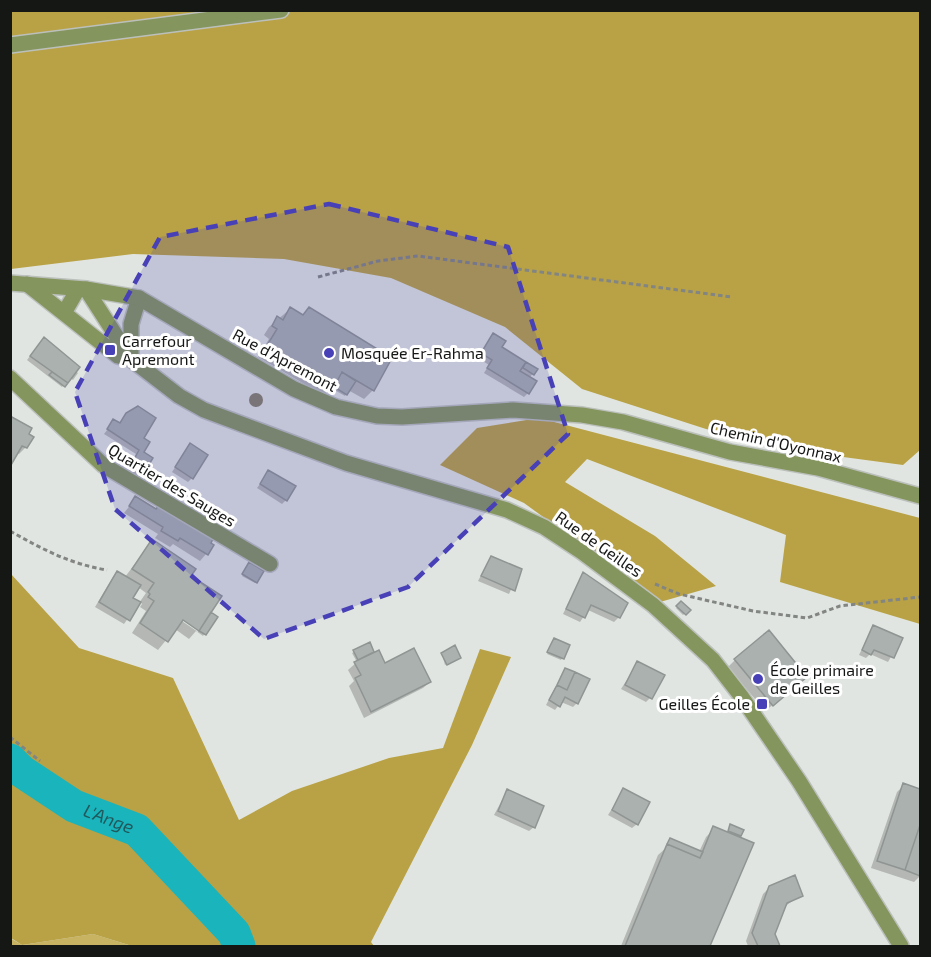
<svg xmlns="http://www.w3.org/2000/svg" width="931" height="957" font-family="'Exo 2',sans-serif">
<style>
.green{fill:#c8b363}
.forest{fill:#b9a245}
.shadow{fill:#0003;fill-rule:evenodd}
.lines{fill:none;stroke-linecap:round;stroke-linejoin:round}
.river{stroke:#19b4bc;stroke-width:33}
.building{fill:#abb1af;stroke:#8f9593;stroke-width:1.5}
.minor-casing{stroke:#bcc0bc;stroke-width:18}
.tertiary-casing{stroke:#bcc0bc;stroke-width:18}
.path{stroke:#828582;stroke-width:3;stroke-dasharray:4.5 3;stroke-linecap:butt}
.minor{stroke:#85955e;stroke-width:15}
.tertiary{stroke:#85955e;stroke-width:15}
.tree{fill:#858169}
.marked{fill:#4840b6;fill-opacity:0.2;stroke:#4840b6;stroke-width:4.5;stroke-dasharray:12 8;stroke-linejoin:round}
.poi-dot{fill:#4840b6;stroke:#fff;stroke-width:2}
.labels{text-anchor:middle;stroke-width:6;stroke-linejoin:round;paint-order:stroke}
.poi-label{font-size:16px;fill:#151715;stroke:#fff;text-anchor:start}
.street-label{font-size:16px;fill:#151715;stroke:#fff}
.water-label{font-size:18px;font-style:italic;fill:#20595c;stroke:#fff}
</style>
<rect width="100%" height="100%" fill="#e1e5e1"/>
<path class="green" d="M93 934 132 946H11L10 938 22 945Z"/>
<path class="forest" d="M10 11H920V450L903 465 806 452 706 429 582 389 505 327 391 278 284 259 133 254 11 269Z
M539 418 920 518V624L780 582 786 535 587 459 565 482 655 536 716 586 660 602 524 503 440 465 477 428Z
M11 574 79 648 173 678 239 820 292 791 389 758 443 748 480 649 511 657 472 745 371 942 374 946H132L93 934 22 945 11 938Z"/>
<path class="shadow" d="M290 309 373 390 364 399 348 390 345 396 331 388 323 395 258 357 269 339 264 335 269 327Z
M489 340 536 370 529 378 528 393 524 397 484 373 489 365 478 358Z
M40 343 78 373 73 380 70 378 62 387 27 360Z
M127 414 142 439V452L151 458 139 477 128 470 136 454 104 434 114 421 119 424Z
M10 417 26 447 19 454 16 452 10 462Z
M190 445 192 478 188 482 172 472Z
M269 472 286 500 282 504 257 488Z
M136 498 212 546 206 554 200 561 173 544 170 547 155 538 158 534 124 513Z
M152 541 189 576 209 613 216 617 203 636 196 631 189 639 175 629 158 650 132 633 146 611 140 607 142 604 140 601 124 624 95 607 113 577 118 573 125 577ZM138 587 146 593 139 603 131 598ZM178 615 198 628V632L176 617Z
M490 558 520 570 509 594 478 581Z
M248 565 256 582 255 583 242 576Z
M583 574 619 617 614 622 588 610 580 622 563 614Z
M681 603 689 610 683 615 676 608Z
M873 627 901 639 888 662 870 654 866 658 859 655Z
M552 642 568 646 561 660 547 654Z
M369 644 372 652 367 656 430 682 423 688 364 718 349 686 354 681 348 670 357 662 352 653Z
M442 654 457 659 445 665Z
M735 660 799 684 765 711 728 667Z
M638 663 650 698 646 702 621 689Z
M565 669 577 703 573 707 561 702 555 710 546 705 556 686 566 691V688L558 683Z
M904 785 920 790V876L914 882 871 868 897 792Z
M624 790 637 824 632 828 608 815Z
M507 791 534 827 529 831 494 815Z
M730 826 739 835 737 837 752 844 709 946H621L658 855 668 846 699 852 706 837 715 828 727 833Z
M770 887 801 895 784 907 773 934 779 946H748L746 941 763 894Z"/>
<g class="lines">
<path class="river" id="s1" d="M10 760 21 771 74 806 137 830 234 933 239 946"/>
</g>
<path class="building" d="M290 307 303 315 309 307 392 358 374 391 342 372 334 387 266 347 277 329 272 326 277 316 283 320Z
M493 333 506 341 502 347 526 362 520 371 537 381 529 394 487 368 492 360 481 353Z
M44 337 80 367 68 383 30 356Z
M526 362 538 369 534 375 523 368Z
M52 372 68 383 65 387 49 375Z
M342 372 356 381 347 395 334 387Z
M138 406 156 418 144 438 150 442 144 452 153 458 144 473 131 465 139 450 107 429 113 419 120 423 126 413Z
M10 416 32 428 29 434 34 437 27 448 22 446 11 465Z
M190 443 208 455 193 479 175 467Z
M268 470 296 486 287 501 260 484Z
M135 496 156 509 159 505 213 539 211 543 214 545 208 555 180 538 178 541 161 531 163 527 129 506Z
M152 539 196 569 191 576 222 596 199 631 183 620 168 642 140 623 154 601 148 597 150 594 148 592 154 583 132 569Z
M491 556 522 569 515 591 481 576Z
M249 562 264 571 257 583 242 574Z
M117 571 141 585 133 598 141 602 130 621 99 602Z
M583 572 628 603 620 618 591 605 585 618 566 609Z
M681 601 691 610 686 615 676 606Z
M211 612 218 617 206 635 199 631Z
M873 625 903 638 894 658 874 650 871 655 862 650Z
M769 630 807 677 773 706 734 659Z
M554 638 570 645 564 659 547 652Z
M370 642 374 652 358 660 353 650Z
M455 645 461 658 447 665 441 653Z
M414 648 431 682 371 712 355 678 361 675 354 662 379 650 385 663Z
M637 661 665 675 652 699 625 685Z
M565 668 575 672 567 690 557 685Z
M575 672 590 679 578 704 565 697 560 707 549 700 557 685 567 690Z
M903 783 920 789V825L905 870 877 861Z
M623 788 650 802 638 825 612 810Z
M507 789 544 806 535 828 498 811Z
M730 824 744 830 741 836 728 831Z
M920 825V876L905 870Z
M713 826 754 843 710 946H625L667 844 700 858Z
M670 838 703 852 700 858 667 844Z
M795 875 803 896 787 903 775 934 780 946H758L752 933 769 886Z"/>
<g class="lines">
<g class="minor-casing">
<path id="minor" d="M10 45 281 10
M27 284 118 356 131 359
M86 289 131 359 179 396 204 410 346 463 507 510 544 527 582 552 653 605 713 660 741 696 799 781 901 946
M64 313 78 289
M131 359V324L139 298
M10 378 103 465 270 564"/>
</g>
<g class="tertiary-casing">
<path id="tertiary" d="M10 283 86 289 139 298 294 389 336 407 377 416 402 417 513 410 582 415 623 422 730 452 818 468 920 496"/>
</g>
<path class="path" d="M318 277 378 261 418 256 732 297
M10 531C42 549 70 564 107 570
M655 584 679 594 753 611 807 618 840 606 920 597
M10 737 40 761"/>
<use href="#minor" class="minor"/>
<use href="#tertiary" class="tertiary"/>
</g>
<circle class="tree" cx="256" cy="400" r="7"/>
<path class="marked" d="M329 204 508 247 568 434 408 587 264 639 115 509 75 392 160 237Z"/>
<g class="poi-dot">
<rect x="104" y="344" width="12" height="12" rx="3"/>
<circle cx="329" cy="353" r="6"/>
<circle cx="758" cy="679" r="6"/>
<rect x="756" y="698" width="12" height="12" rx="3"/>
</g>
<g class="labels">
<g class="poi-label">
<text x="122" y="347">Carrefour<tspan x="122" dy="18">Apremont</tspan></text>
<text x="341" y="359">Mosquée Er-Rahma</text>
<text x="770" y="676">École primaire<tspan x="770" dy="18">de Geilles</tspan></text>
<text x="750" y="710" text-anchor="end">Geilles École</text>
</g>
<g class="street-label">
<text transform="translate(285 360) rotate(28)" y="6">Rue d'Apremont</text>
<text transform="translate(776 442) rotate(13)" y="6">Chemin d'Oyonnax</text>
<text transform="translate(172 485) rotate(31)" y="6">Quartier des Sauges</text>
<text transform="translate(599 544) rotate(35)" y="6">Rue de Geilles</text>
</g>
<g class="water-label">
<text dy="6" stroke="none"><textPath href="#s1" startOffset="116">L'Ange</textPath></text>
</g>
</g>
<rect width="931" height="957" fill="none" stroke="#151715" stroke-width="24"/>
</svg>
